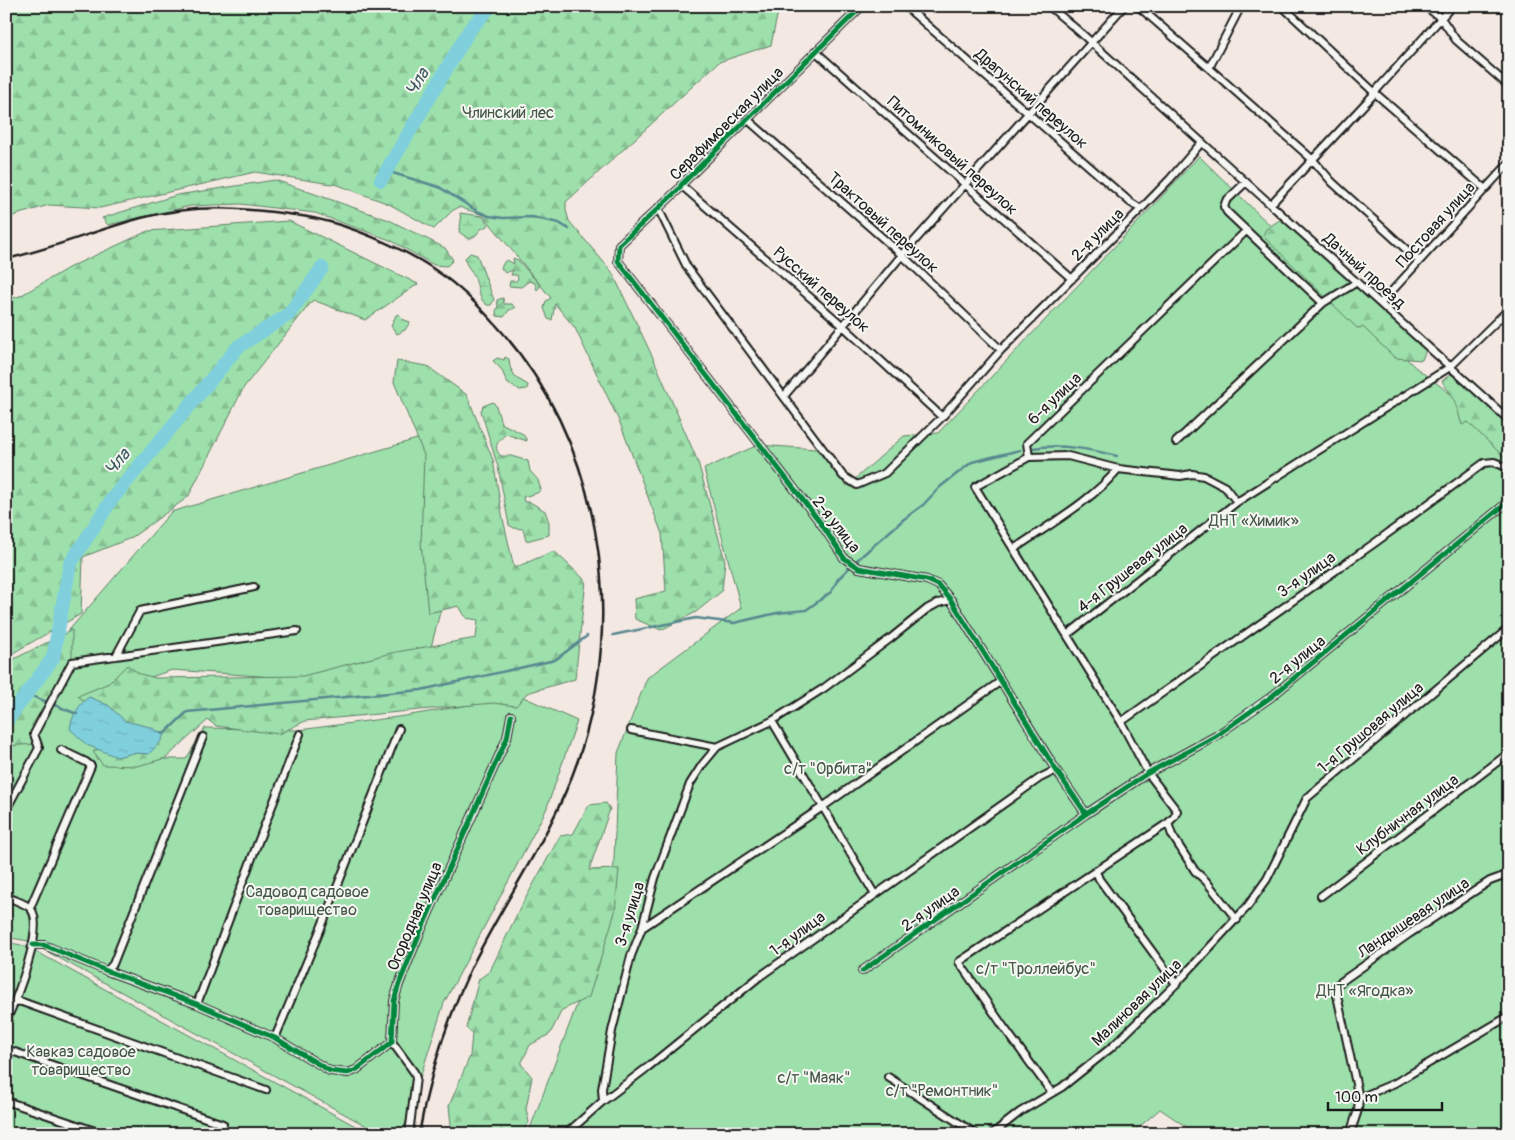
<svg xmlns="http://www.w3.org/2000/svg" width="1515" height="1140" font-family="Pangolin,sans-serif">
<style>
.green{fill:#9de0ab;stroke:#5c7e64}
.forest{fill:url(#forest-firs);stroke:#5c7e64}
.wetland{fill:url(#wetland-marsh);stroke:#5c7e64}
.water{fill:url(#water-ripples);stroke:#588790}
.lines{fill:none;stroke-linecap:round;stroke-linejoin:round}
.stream{stroke:#588790;stroke-width:2.5}
.river{stroke:#80cfdd;stroke-width:14}
.minor-casing{stroke:#1c1c1c;stroke-width:10}
.minor{stroke:#f6f6f2;stroke-width:6}
.rail{stroke:#1c1c1c;stroke-width:2.5}
.cycleway-casing{stroke:#f6f6f2;stroke-width:8}
.cycleway{stroke:#00873e;stroke-width:5}
.labels{text-anchor:middle;stroke-width:4;stroke-linejoin:round;paint-order:stroke}
.street-label{font-size:16px;fill:#1c1c1c;stroke:#f6f6f2}
.park-label{font-size:16px;fill:#435747;stroke:#f6f6f2}
.water-label{font-size:18px;font-style:italic;fill:#3f5b60;stroke:#f6f6f2}
</style>
<defs>
<pattern id="forest-firs" width="22" height="20" patternUnits="userSpaceOnUse" patternTransform="scale(1.25)"><rect width="22" height="20" fill="#9de0ab"/><path d="M5 1l3.5 6h-7zM16 11l3.5 6h-7z" fill="#87c093"/></pattern>
<pattern id="wetland-marsh" width="20" height="14" patternUnits="userSpaceOnUse" patternTransform="scale(1.25)"><rect width="20" height="14" fill="#9de0ab"/><path d="M1 5h8M5 5V1M11 12h8M15 12V8" fill="none" stroke="#87c093"/></pattern>
<pattern id="water-ripples" width="26" height="14" patternUnits="userSpaceOnUse" patternTransform="scale(1.25)"><rect width="26" height="14" fill="#80cfdd"/><path d="M2 4q2-2 4 0t4 0M15 11q2-2 4 0t4 0" fill="none" stroke="#6eb1bd"/></pattern>
</defs>
<rect width="100%" height="100%" fill="#f4e9e2"/>
<filter id="ink" filterUnits="userSpaceOnUse"><feTurbulence type="fractalNoise" baseFrequency=".02" numOctaves="2"/><feDisplacementMap in="SourceGraphic" scale="10" xChannelSelector="R" yChannelSelector="G"/><feConvolveMatrix kernelMatrix="1 2 1 2 8 2 1 2 1" color-interpolation-filters="sRGB"/></filter>
<g filter="url(#ink)">
<path class="green" d="M1199 156 1415 367 1509 438V1134H1197L1160 1109 1131 1134H528L612 912 618 753 647 678 741 608 704 469 758 445 816 449 847 486 904 436 938 433 1152 207Z
M437 433 469 500 429 655 303 679 172 670 117 688 103 708 96 759H186L205 728 299 730 405 716 521 696 577 721 546 810 444 1003 402 1134H381L28 941 6 937V703L171 512Z
M6 942 26 946 370 1134H6Z"/>
<path class="forest" d="M6 6H787L777 16 771 45 719 62 566 202V210L569 221 612 272 655 362 698 462 725 561 722 591 696 612 661 630 635 619 634 599 666 591 662 534 620 423 575 328 555 304 552 320 548 319 544 308 546 301 551 298 483 215 459 207 452 211 434 229 389 204 338 185 255 172 100 208 49 205 6 218Z
M275 180 389 220 445 248 453 260 447 266 434 265 390 240 315 213 241 204 190 206 108 225 102 218 177 195Z
M1281 219 1287 220 1427 347 1422 360 1395 358 1363 327 1357 328 1263 236 1266 229Z
M289 221 418 284 365 320 313 300 244 387 188 497 131 538 83 557 81 614 6 657V300L20 296 70 267 148 231Z
M513 258 518 260 539 284 540 287 537 290 535 283 529 281 521 287 509 286 510 281H516L518 279 517 275H511L513 270 505 273 501 268 504 262 507 260 514 264Z
M503 298 504 304H512L515 308 509 310 504 317 497 316 496 311 498 307 497 300Z
M399 314 402 319 410 322 405 330 397 334 391 326 396 315Z
M505 357 509 359 510 367 516 378 528 385 527 389 520 390 508 384 501 369 493 361 497 358 504 360Z
M397 361 427 366 467 395 493 460 502 514 514 568 554 551 586 581 575 679 527 693 516 706 493 703 305 721 279 734 216 726 208 720 166 758 137 766 103 765 93 752 135 725C116 716 93 711 78 696L109 683 127 665 140 674 156 678 303 676 391 653 476 638 478 620 466 618 459 606 428 613 421 543 424 455 394 382Z
M1451 374 1509 422V459L1504 457 1468 422 1462 425 1454 399 1442 381Z
M493 402 496 406 501 423 523 434 527 441 506 434C498 441 492 447 501 456H511L528 461 530 471 538 480 541 490 537 493 523 497 524 502H530L545 511 549 522V535L526 541 523 529 514 528 509 525 498 467 481 411 483 406Z
M72 630V662L32 725 36 744 6 746V663Z
M606 803 610 809 589 870 619 869 615 912 589 997 562 1010 550 1034 530 1045 521 1064 532 1077 526 1109 529 1122 522 1134H480L472 1132 452 1134 449 1106 470 1056 472 1033 466 1028 479 979 490 971 518 912 560 836 573 834 589 805Z"/>
<path class="wetland" d="M460 213 482 216 489 225 481 229 475 236 469 239 459 232 461 222Z
M470 253 477 255 494 300 491 305H487C477 298 479 286 474 276 471 269 465 265 465 258Z"/>
<path class="water" d="M89 697 108 705 125 721 150 727 164 734 161 741 149 754 133 753 117 757 87 745 70 729C71 717 80 703 89 697Z"/>
<g class="lines">
<path class="stream" d="M386 171 439 187 477 211 489 216 503 218 532 217 559 223 569 229
M1033 448C1062 444 1089 449 1117 456
M856 561 904 519 923 505 940 487 972 462 1020 450
M613 635 696 618 734 623 777 613 806 610 831 592 838 579 850 567
M27 694 77 714
M161 733 164 734 187 712 421 690 555 660 587 636"/>
<path class="river" d="M381 180 470 29 491 6
M6 722 53 658 70 564 112 499 238 347 289 314 322 268"/>
<g class="minor-casing">
<path id="minor" d="M862 6 681 185 680 188 619 245 618 261 820 522 844 558 859 568 927 580 938 585 951 600 1056 770 1086 814
M905 6 1130 202 1141 209
M1049 6 1081 33 1509 420
M1138 6 1209 68
M1241 6 1209 68 1313 160 1332 182 1419 261
M1425 6 1441 18 1456 40 1509 86
M815 51 1072 279
M1375 93 1485 189
M1373 94 1452 6
M747 119 902 255 1001 350
M681 185 842 325 942 417
M1271 204 1375 93 1282 6
M658 208 687 267 843 476 857 485 885 473 942 417 1001 350 1141 209 1170 179 1202 142
M1323 303 1357 282
M1381 303 1509 163
M785 395 902 255 1124 6
M1176 442 1323 303 1227 212 1224 207 1226 201 1246 182
M1029 457 975 487 1121 722 1148 773 1177 811 1174 817 1168 823 959 962 1003 1026 1052 1093
M1237 502 1225 487 1204 476 1192 474 1180 476 1118 469 1068 456 1029 457 1027 443 1246 231
M1014 549C1047 526 1093 500 1118 469
M1067 635 1237 502 1450 367 1509 309
M116 656 140 611 254 587
M772 721 875 895
M1121 722 1376 542 1484 463 1494 462 1509 468
M631 730 717 747 772 721 824 688 891 638 927 609 938 603 951 600
M6 810 39 748 34 734 72 662 297 631
M1168 823 1172 835 1195 871 1206 881 1237 920
M1096 871 1099 879 1176 984
M6 896C13 900 25 903 30 908 47 924 15 1002 6 1021
M1321 896 1509 753
M30 908 91 766 86 762 61 750
M642 928 824 806 1001 681
M33 945H44L107 971 197 1004 275 1038 330 1071 348 1073 356 1070 392 1042 394 1001 399 984 419 935 507 738 511 716
M107 971 113 964 203 737
M862 971 1086 814 1148 773 1216 736 1271 697 1509 501
M15 1001 22 1002 266 1090
M197 1004 255 850 300 734
M275 1038 321 928 399 729
M392 1042 414 1072 416 1078 409 1134
M6 1049 223 1124
M888 1077 976 1134
M1359 1098 1395 1083 1509 1016
M6 1101 104 1134
M603 1101 602 1089 612 1031 631 956 642 928 655 878 690 784 702 765 717 747
M566 1134 603 1101 648 1067 759 977 1040 778 1056 770
M992 1134 1020 1112 1062 1087 1112 1047 1176 984 1247 907 1267 879 1307 798 1509 628
M1350 1134 1358 1110 1359 1098 1335 986 1409 934 1490 881 1509 874"/>
</g>
<use href="#minor" class="minor"/>
<path class="rail" d="M6 259C52 249 96 230 141 218 172 210 207 207 239 209 268 211 302 214 330 222 362 231 411 252 438 272 459 286 478 305 495 324 601 439 628 614 578 760 553 833 506 897 472 966 447 1019 429 1076 419 1134"/>
<g class="cycleway-casing">
<path id="cycleway" d="M862 6 681 185 680 188 619 245 618 261 820 522 844 558 859 568 927 580 938 585 951 600 1056 770 1086 814
M33 945H44L107 971 197 1004 275 1038 330 1071 348 1073 356 1070 392 1042 394 1001 399 984 419 935 507 738 511 716
M862 971 1086 814 1148 773 1216 736 1271 697 1509 501"/>
</g>
<use href="#cycleway" class="cycleway"/>
</g>
</g>
<g class="labels">
<g class="street-label">
<text transform="translate(1032 98) rotate(41)" y="6">Драгунский переулок</text>
<text transform="translate(726 123) rotate(-45)" y="6">Серафимовская улица</text>
<text transform="translate(953 155) rotate(42)" y="6">Питомниковый переулок</text>
<text transform="translate(884 222) rotate(42)" y="6">Трактовый переулок</text>
<text transform="translate(1435 224) rotate(-48)" y="6">Постовая улица</text>
<text transform="translate(1097 234) rotate(-45)" y="6">2-я улица</text>
<text transform="translate(1365 270) rotate(42)" y="6">Дачный проезд</text>
<text transform="translate(822 289) rotate(41)" y="6">Русский переулок</text>
<text transform="translate(1054 398) rotate(-44)" y="6">6-я улица</text>
<text transform="translate(837 524) rotate(52)" y="6">2-я улица</text>
<text transform="translate(1132 567) rotate(-38)" y="6">4-я Грушевая улица</text>
<text transform="translate(1306 574) rotate(-35)" y="6">3-я улица</text>
<text transform="translate(1297 659) rotate(-39)" y="6">2-я улица</text>
<text transform="translate(1370 727) rotate(-40)" y="6">1-я Грушовая улица</text>
<text transform="translate(1407 814) rotate(-37)" y="6">Клубничная улица</text>
<text transform="translate(930 908) rotate(-35)" y="6">2-я улица</text>
<text transform="translate(629 914) rotate(-73)" y="6">3-я улица</text>
<text transform="translate(414 916) rotate(-67)" y="6">Огородная улица</text>
<text transform="translate(1413 917) rotate(-34)" y="6">Ландышевая улица</text>
<text transform="translate(797 933) rotate(-36)" y="6">1-я улица</text>
<text transform="translate(1136 1002) rotate(-44)" y="6">Малиновая улица</text>
</g>
<g class="park-label">
<text x="508" y="118">Члинский лес</text>
<text x="1254" y="526">ДНТ «Химик»</text>
<text x="828" y="774">с/т "Орбита"</text>
<text x="307" y="897">Садовод садовое<tspan x="307" dy="18">товарищество</tspan></text>
<text x="1036" y="974">с/т "Троллейбус"</text>
<text x="1365" y="996">ДНТ «Ягодка»</text>
<text x="81" y="1057">Кавказ садовое<tspan x="81" dy="18">товарищество</tspan></text>
<text x="814" y="1083">с/т "Маяк"</text>
<text x="942" y="1096">с/т "Ремонтник"</text>
</g>
<g class="water-label">
<text transform="translate(417 82) rotate(-59)" y="6">Чла</text>
<text transform="translate(117 462) rotate(-50)" y="6">Чла</text>
</g>
</g>
<rect width="1515" height="1140" fill="none" stroke="#f6f6f2" stroke-width="25"/>
<rect x="12" y="12" width="1490" height="1115" fill="none" stroke="#1c1c1c" stroke-width="2" filter="url(#ink)"/>
<path d="M1328 1102v8h114v-8" fill="none" stroke="#1c1c1c" stroke-width="2.5"/>
<text x="1335" y="1102" font-size="15" fill="#1c1c1c" stroke="#f6f6f2" stroke-width="4" paint-order="stroke">100 m</text>
</svg>
